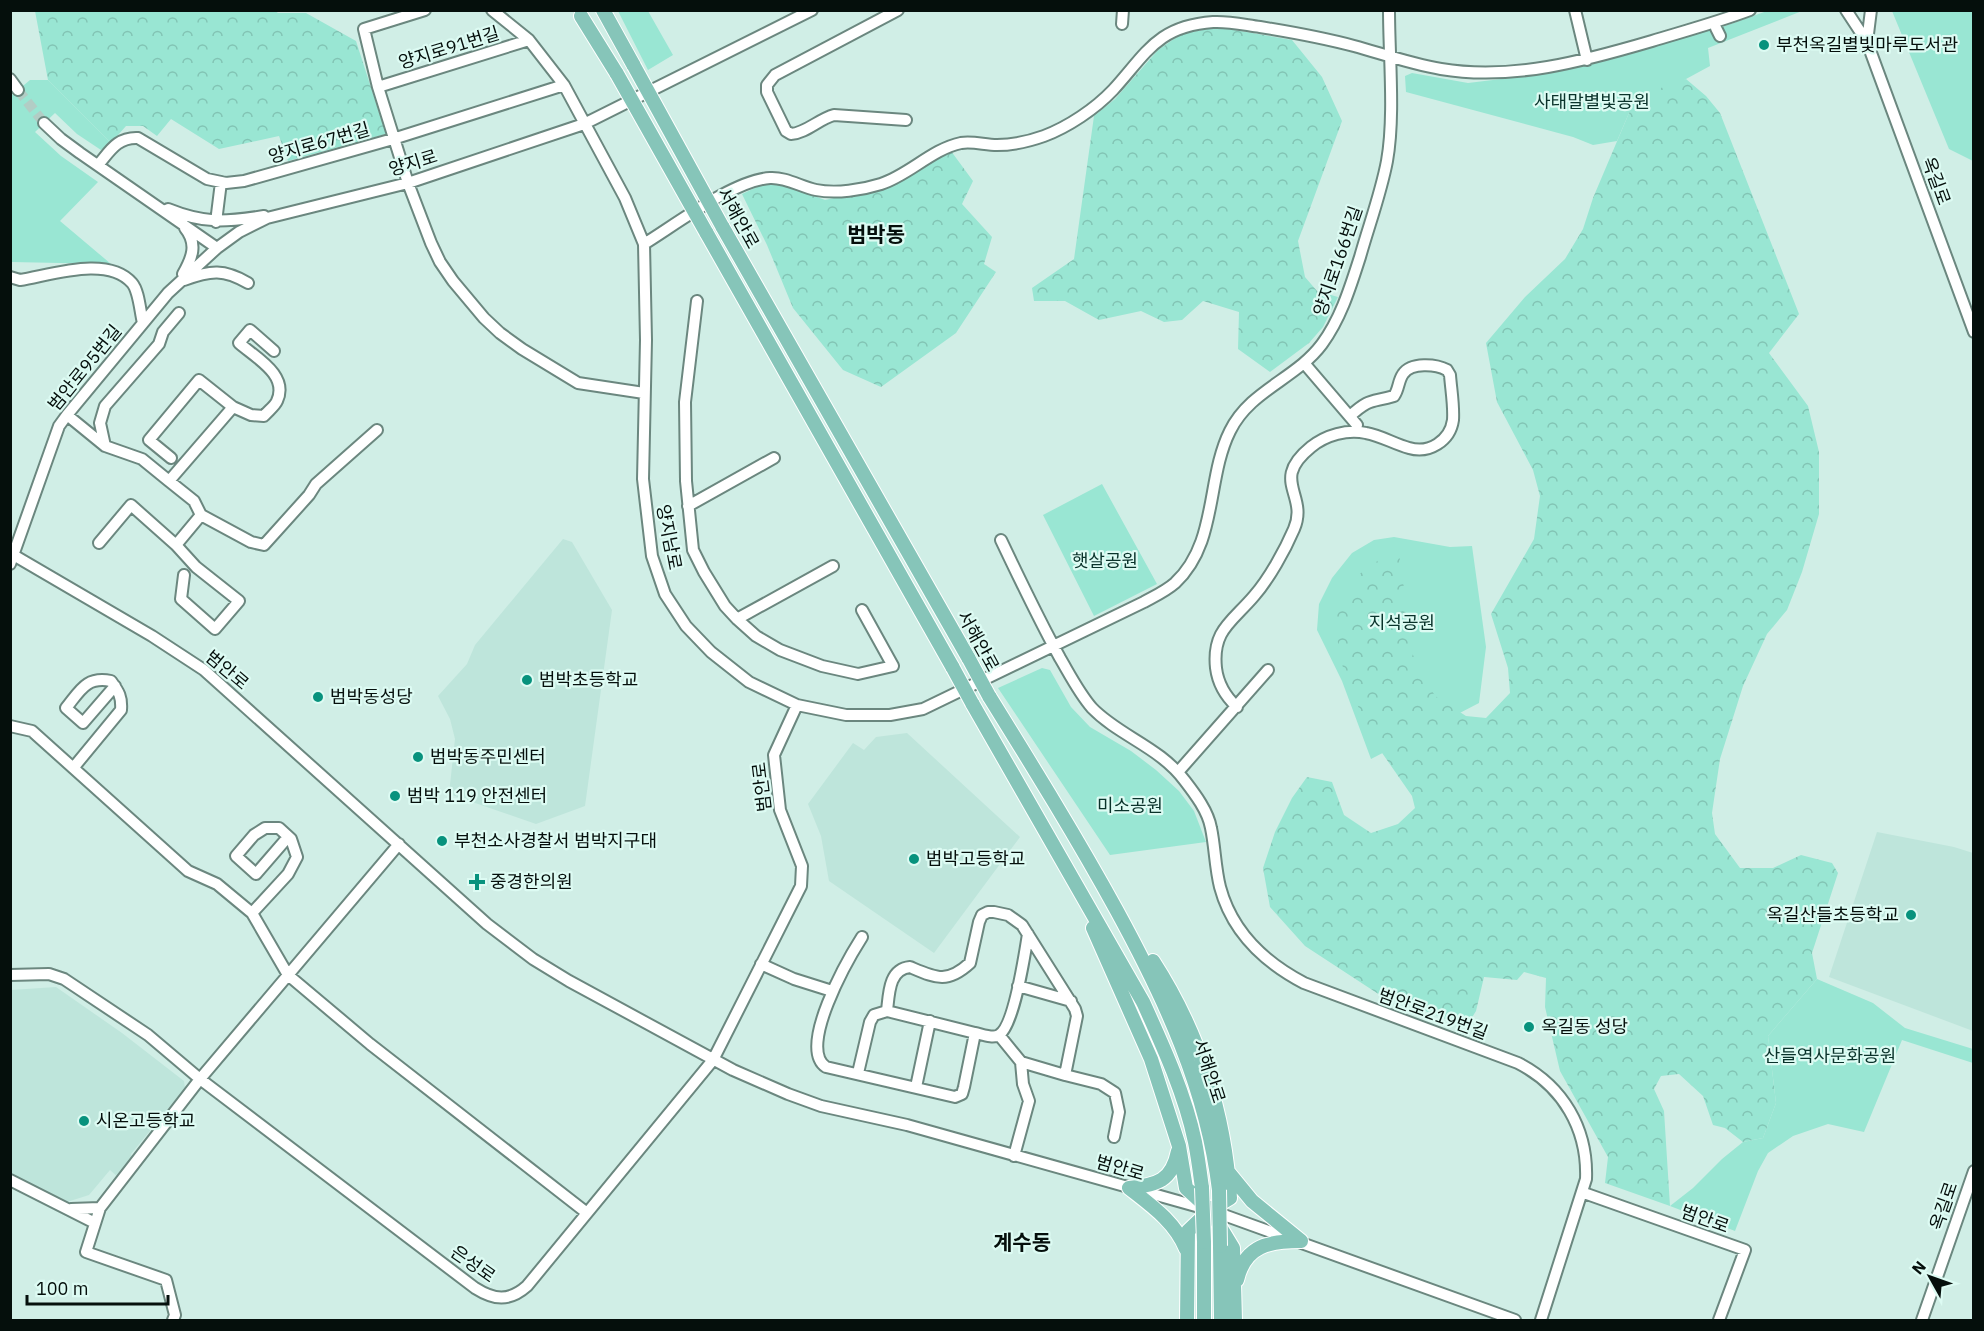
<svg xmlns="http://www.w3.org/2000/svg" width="1984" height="1331" font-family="'IBM Plex Sans','Noto Sans KR',sans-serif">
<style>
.built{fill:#bee5db}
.green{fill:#99e6d3}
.forest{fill:url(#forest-crowns)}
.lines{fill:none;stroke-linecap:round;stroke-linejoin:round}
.minor-tunnel{stroke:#b2cdc5;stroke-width:10;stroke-dasharray:10 5;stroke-linecap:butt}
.minor-casing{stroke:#6b877f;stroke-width:14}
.major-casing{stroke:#fff;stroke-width:16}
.minor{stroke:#fff;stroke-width:10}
.major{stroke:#86c5b9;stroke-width:14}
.major-bridge-casing{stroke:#fff;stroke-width:16;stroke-linecap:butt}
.major-bridge{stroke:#86c5b9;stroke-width:14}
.poi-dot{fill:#07927d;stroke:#ddfbf3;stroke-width:2}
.labels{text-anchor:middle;stroke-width:4.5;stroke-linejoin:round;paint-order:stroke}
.poi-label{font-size:18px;fill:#050f0c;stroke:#ddfbf3;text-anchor:start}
.street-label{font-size:18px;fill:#050f0c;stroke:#ddfbf3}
.park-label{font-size:18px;fill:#0a332b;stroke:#ddfbf3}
.quarter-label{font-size:21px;font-weight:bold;fill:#050f0c;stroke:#ddfbf3}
</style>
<defs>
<pattern id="forest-crowns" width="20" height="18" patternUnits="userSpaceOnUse" patternTransform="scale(1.5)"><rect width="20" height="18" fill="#99e6d3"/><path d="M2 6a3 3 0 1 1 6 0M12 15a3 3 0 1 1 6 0" fill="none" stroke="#82c4b4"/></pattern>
</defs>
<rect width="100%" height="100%" fill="#d0eee6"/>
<path class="built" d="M563 539 572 542 612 610 585 806 536 824 449 794 455 739 450 719 438 696 467 664 475 645Z
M907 733 1020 837 934 953 829 881 821 836 808 804 853 743 864 750 876 737Z
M1877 832 1954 847 1973 853V1031L1829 977Z
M56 987 122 1033 184 1081 185 1088 131 1154 134 1162 120 1179 110 1170 89 1195 67 1202 11 1176V990Z"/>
<path class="green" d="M618 11H648L673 55 648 70Z
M1767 11H1802L1708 48 1710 66 1686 79 1629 113 1617 141 1593 145 1573 137 1406 92 1405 76 1412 73 1468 83 1527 76 1606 59 1725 26Z
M1892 11H1973V161L1949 149Z
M30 80H48L111 143 101 150 77 134 55 113 35 132 61 156 98 182 60 221 111 264 11 262V96Z
M1102 484 1157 584 1094 616 1043 515Z
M1394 537 1450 547 1472 546 1486 647 1479 703 1371 759 1342 681 1317 630 1319 604 1332 578 1352 553 1374 540Z
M1042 668 1050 670 1071 707 1090 727 1131 751 1156 770 1179 791 1194 811 1206 842 1110 855 998 688Z
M1817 979 1873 1003 1905 1028 1973 1049V1063L1902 1040 1864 1132 1828 1124 1793 1136 1768 1153 1758 1171 1735 1231 1670 1206 1693 1188 1722 1159 1743 1142 1763 1138 1776 1103 1768 1036Z"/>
<path class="forest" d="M274 10 278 13H306L356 41 386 134 288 161 279 136 219 149 171 119 157 136 143 126H126L111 143 48 80 35 11Z
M1218 27 1292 40 1322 77 1342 121 1298 241 1305 277 1317 291 1338 297 1323 327 1309 343 1270 372 1238 349 1239 312 1203 301 1182 320 1164 322 1141 311 1099 320 1065 301H1034L1032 288 1074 259 1094 116 1115 99 1158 50 1181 34Z
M1686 79 1706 96 1720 113 1799 314 1769 353 1808 406 1819 452V514L1802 572 1787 610 1767 634 1743 686 1720 759 1712 813 1715 834 1740 868H1773L1801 855 1832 863 1838 873 1812 953 1817 979 1768 1036 1776 1103 1763 1138 1743 1142 1725 1128 1713 1125 1703 1096 1679 1074 1661 1076 1654 1089 1664 1111 1670 1206 1605 1183 1608 1157 1560 1071 1545 1007 1546 978 1524 972 1517 980 1484 977 1476 1011 1466 1027 1423 1010 1404 1000 1383 997 1305 946 1270 907 1263 868 1275 832 1292 798 1307 777 1332 782 1344 815 1371 833 1398 824 1415 808 1412 796 1371 737 1344 673 1337 638V606L1358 575 1383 557 1399 554 1406 602 1405 633 1416 663 1435 696 1466 716 1486 718 1510 693 1508 668 1491 614 1534 539 1540 496 1533 470 1497 402 1486 343 1525 297 1565 259 1583 229 1593 198 1629 113 1644 94Z
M951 151 973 181 962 204 992 237 984 264 996 272 956 333 881 387 843 370 793 308 767 245 742 194 759 186 774 184 799 190 825 200 884 187Z"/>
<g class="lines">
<path class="minor-tunnel" d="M18 90 44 123"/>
<g class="minor-casing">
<path id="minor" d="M425 10 364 29 378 87 408 183 431 243 440 262 453 281 484 318 500 333 522 349 578 383 644 393
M492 10 529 40 564 85 625 198 644 244 646 340 643 479 652 556 665 594 686 626 711 652 749 682 797 705 846 715H890L923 709 1144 602C1155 596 1166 591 1175 583 1218 543 1206 479 1230 431 1250 390 1296 379 1322 344 1341 318 1350 288 1360 257 1369 225 1381 193 1387 161 1395 116 1389 57 1389 10
M898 10 775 75 767 85V92L786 131 791 134C806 133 819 119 834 115L906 120
M1575 10 1587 60
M1846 10 1867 42 1974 332
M1122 24 1123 10
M1716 28 1720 36
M1867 42 1871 10
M10 79 18 90
M378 87 529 40
M44 123 61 139 80 153 217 248
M98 165C110 151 117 137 138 138L207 179 226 183 244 181 393 139 564 85
M168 209C205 224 225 222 264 216
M216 222 221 182
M644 244C675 225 734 180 770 178 786 177 801 187 816 190 836 194 862 190 881 184 909 175 932 149 961 143 973 141 985 145 997 145 1012 145 1030 141 1044 136 1068 127 1095 109 1113 90 1146 54 1157 26 1213 22 1228 21 1245 25 1260 27 1291 32 1324 38 1354 46 1383 54 1411 64 1441 69 1512 81 1584 61 1652 41 1685 31 1718 22 1750 10
M183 274C192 258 198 244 185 228
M10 277 20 280C51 275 108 255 132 283 139 291 140 311 143 323
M184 280C211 270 224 269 248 283
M697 301 685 402 686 481 693 550 704 572 725 606 737 619 756 636 780 650 822 666 858 674 893 666 862 610
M1304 363 1357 425
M233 407 251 415 264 416C268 411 275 406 277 401 289 375 256 358 239 343L250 330 274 351
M67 415 105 446 142 459 169 481 233 407 199 380 149 440 171 458
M105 446 100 423 105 406 159 344 163 332 179 313
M169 481 194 501 201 515 251 542 264 545 309 495 316 484 377 430
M688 506 774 458
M1001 540C1020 580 1039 620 1060 658 1070 675 1079 693 1092 708 1119 736 1160 747 1185 781 1195 794 1208 811 1211 828 1215 847 1215 867 1220 887 1232 932 1264 962 1304 983L1518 1063C1563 1086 1588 1129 1586 1179L1541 1320
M99 543 131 505 176 545 201 515
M176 545 196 567 239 601 215 629 181 599 184 575
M10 553 152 636 204 670 487 924 533 959 569 981 733 1070 788 1094 821 1106 907 1125 1210 1210 1515 1320
M10 564 59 426 67 415 168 293 217 248 239 232 267 218 408 183 584 124 812 10
M737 619 833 566
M1237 707C1225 696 1218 684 1216 668 1212 630 1232 622 1254 596 1269 579 1285 550 1294 529 1309 494 1269 481 1311 447 1326 435 1347 429 1366 433 1382 436 1394 444 1409 448 1429 454 1450 441 1453 420 1454 405 1451 389 1450 375L1447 370C1436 364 1411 362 1403 374 1398 381 1399 389 1394 396 1370 403 1370 398 1350 416
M10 726 32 731 188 871 217 884 252 913 288 975 370 1044 587 1213
M74 767 121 710C122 697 119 692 111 681 86 676 80 691 66 708L83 723 115 686
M1178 772 1268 670
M252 913 288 874 297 857 291 839 279 828H265L254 835 236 856 256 874 288 837
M862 937C848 959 797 1048 826 1067L955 1097 962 1094 964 1087 975 1033C981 1034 993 1039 999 1035 1014 1026 1025 953 1028 934
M761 964 794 979 832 991
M10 975 49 974 64 979 148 1035 200 1079 475 1288C494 1300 509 1302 527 1286L713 1060 801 886 802 866 780 810 774 755 797 705
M1018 986 1071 1001
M887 1011C889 993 889 969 910 967 936 978 947 984 970 963L979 922 982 915 988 912H994L1008 915 1022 925 1075 1009 1077 1016 1065 1075 1101 1084 1115 1093 1119 1112 1114 1137
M999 1035 1021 1062 1023 1084 1029 1101 1014 1156
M1021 1062 1065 1075
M858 1073 870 1022 874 1015 887 1011 975 1033
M916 1087 930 1021
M10 1180 95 1223
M1584 1193 1745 1250 1719 1320
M71 1209 100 1208
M173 1320 175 1315 166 1280 86 1252 100 1208 200 1079 399 844
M1922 1320 1974 1171"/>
</g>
<g class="major-casing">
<path id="major" d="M603 10 634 66
M581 16 617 74
M722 226 969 659
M706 232 953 668
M989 696C1033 767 1077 838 1117 911 1165 999 1207 1089 1219 1190
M972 703 1143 1002C1163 1046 1185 1094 1195 1142 1198 1157 1200 1173 1202 1188
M1093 928 1151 1059 1179 1146 1186 1188 1210 1210 1188 1231 1187 1320
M1153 961C1199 1032 1225 1114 1230 1198L1210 1210 1233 1248 1235 1320
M1229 1173 1252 1201 1301 1241
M1129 1188C1152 1206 1175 1222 1186 1249
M1129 1188C1157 1185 1172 1181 1178 1151
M1204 1242V1320
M1220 1246 1221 1320
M1237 1280C1245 1245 1270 1241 1301 1241"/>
</g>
<use href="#minor" class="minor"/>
<use href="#major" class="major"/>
<g class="major-bridge-casing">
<path id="major-bridge" d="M634 66 722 226
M617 74 706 232
M969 659 989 696
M953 668 972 703
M1202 1188 1204 1242
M1219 1190 1220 1246"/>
</g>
<use href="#major-bridge" class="major-bridge"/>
</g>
<g class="poi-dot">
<circle cx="1764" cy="45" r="6"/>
<circle cx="527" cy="680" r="6"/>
<circle cx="318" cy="697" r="6"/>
<circle cx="418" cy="757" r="6"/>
<circle cx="395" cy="796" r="6"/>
<circle cx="442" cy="841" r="6"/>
<circle cx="914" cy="859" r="6"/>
<path d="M474 873h6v6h6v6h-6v6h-6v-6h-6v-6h6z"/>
<circle cx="1911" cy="915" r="6"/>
<circle cx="1529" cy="1027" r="6"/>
<circle cx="84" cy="1121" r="6"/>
</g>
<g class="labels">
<g class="poi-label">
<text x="1776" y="51">부천옥길별빛마루도서관</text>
<text x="539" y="686">범박초등학교</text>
<text x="330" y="703">범박동성당</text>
<text x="430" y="763">범박동주민센터</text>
<text x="407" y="802">범박 119 안전센터</text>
<text x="454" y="847">부천소사경찰서 범박지구대</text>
<text x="926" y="865">범박고등학교</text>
<text x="490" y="888">중경한의원</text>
<text x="1899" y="921" text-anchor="end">옥길산들초등학교</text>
<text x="1541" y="1033">옥길동 성당</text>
<text x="96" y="1127">시온고등학교</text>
</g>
<g class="street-label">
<text transform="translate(449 48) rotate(-17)" y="6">양지로91번길</text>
<text transform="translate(319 143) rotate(-16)" y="6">양지로67번길</text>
<text transform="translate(413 163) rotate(-17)" y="6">양지로</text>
<text transform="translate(1936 181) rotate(70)" y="6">옥길로</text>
<text transform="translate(738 218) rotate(61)" y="6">서해안로</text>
<text transform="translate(1338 261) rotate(-71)" y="6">양지로166번길</text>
<text transform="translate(85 368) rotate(-51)" y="6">범안로95번길</text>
<text transform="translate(669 537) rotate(79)" y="6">양지남로</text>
<text transform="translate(978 641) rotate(61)" y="6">서해안로</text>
<text transform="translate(227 670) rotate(40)" y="6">범안로</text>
<text transform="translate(762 787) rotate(-97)" y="6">범안로</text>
<text transform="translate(1433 1014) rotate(20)" y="6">범안로219번길</text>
<text transform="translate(1209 1071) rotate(72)" y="6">서해안로</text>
<text transform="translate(1120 1168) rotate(16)" y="6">범안로</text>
<text transform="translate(1944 1206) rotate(-71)" y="6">옥길로</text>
<text transform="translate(1705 1219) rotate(20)" y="6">범안로</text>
<text transform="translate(473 1264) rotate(35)" y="6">은성로</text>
</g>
<g class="park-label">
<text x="1592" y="108">사태말별빛공원</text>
<text x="1105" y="567">햇살공원</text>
<text x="1402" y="629">지석공원</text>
<text x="1130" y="812">미소공원</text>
<text x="1830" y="1062">산들역사문화공원</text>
</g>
<g class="quarter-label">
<text x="876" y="242">범박동</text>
<text x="1022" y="1250">계수동</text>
</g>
</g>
<rect width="1984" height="1331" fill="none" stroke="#050f0c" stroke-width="24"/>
<g transform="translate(1930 1277) rotate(310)" stroke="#ddfbf3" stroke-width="4.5" paint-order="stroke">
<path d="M0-4.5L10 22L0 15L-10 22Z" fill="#050f0c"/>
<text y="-9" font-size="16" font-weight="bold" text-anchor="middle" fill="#050f0c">N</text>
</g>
<path d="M27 1295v9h141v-9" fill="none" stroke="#050f0c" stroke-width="3"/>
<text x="36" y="1295" font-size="18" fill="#050f0c" stroke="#ddfbf3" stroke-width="4.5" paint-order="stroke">100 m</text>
</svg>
